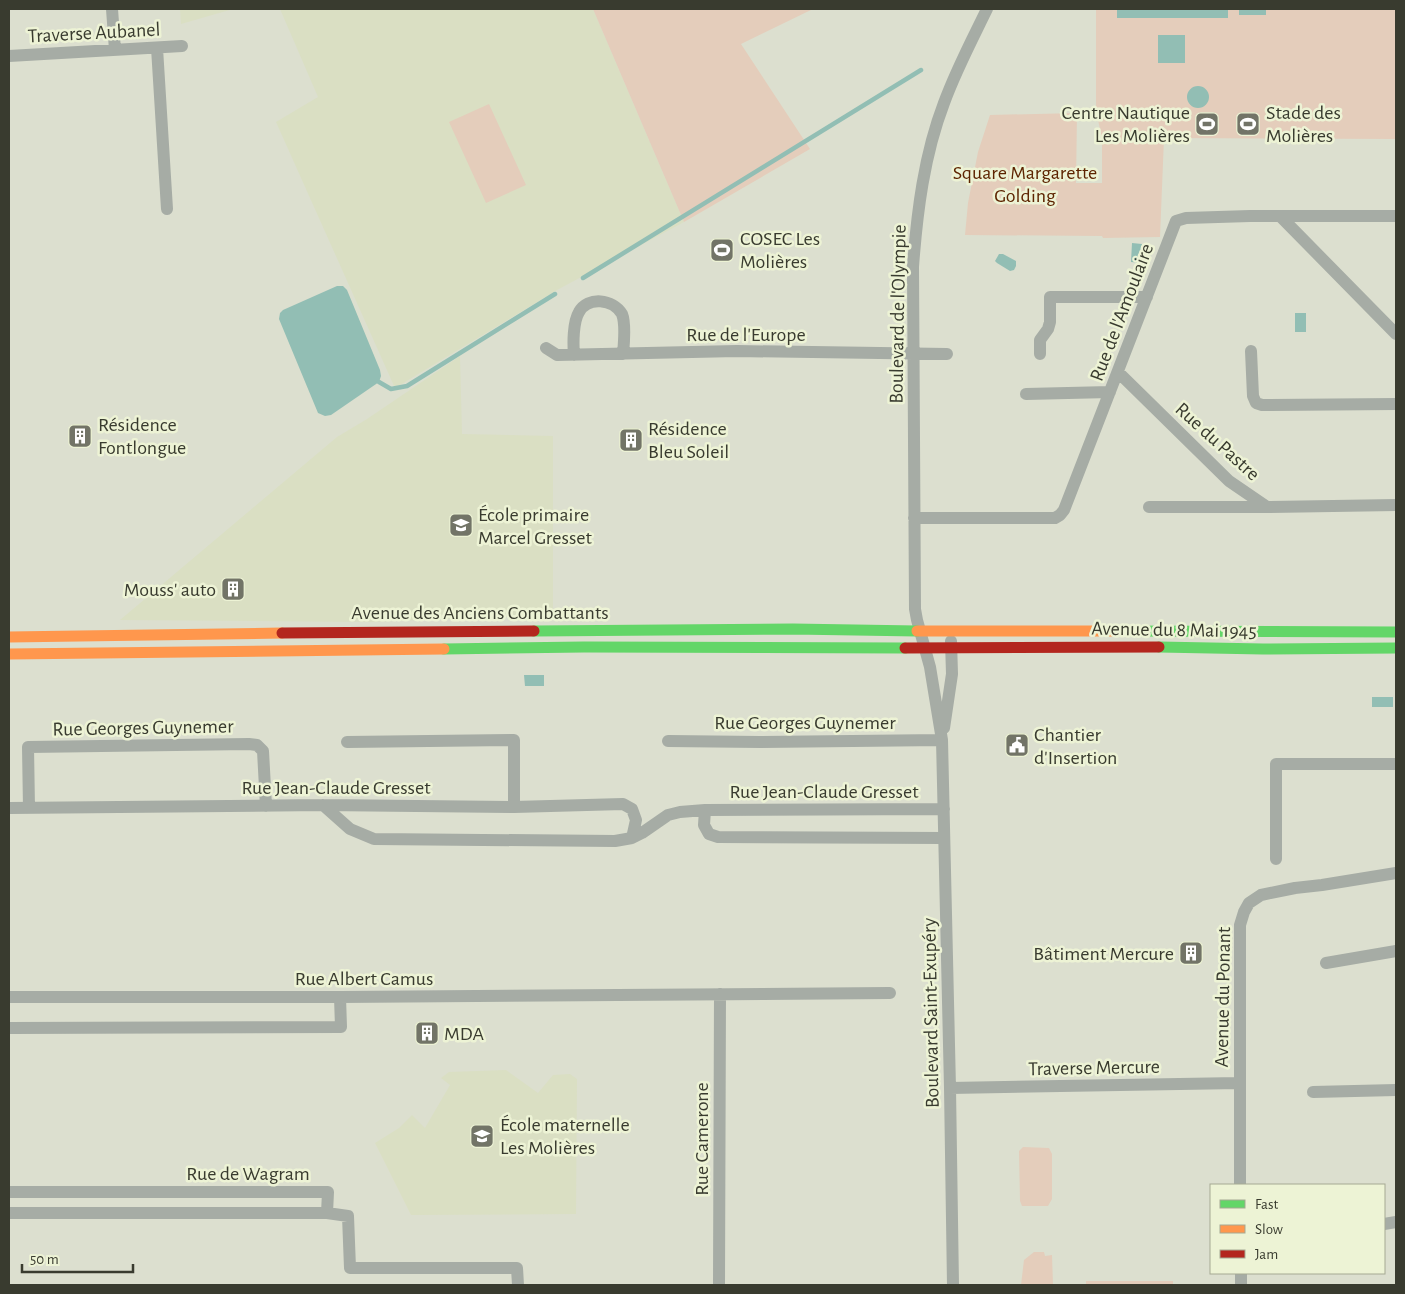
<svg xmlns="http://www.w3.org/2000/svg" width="1405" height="1294" font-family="'Alegreya Sans',sans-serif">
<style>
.built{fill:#dadfc3}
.green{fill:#e4cdbb}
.water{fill:#92beb4}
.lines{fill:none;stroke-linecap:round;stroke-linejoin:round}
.stream{stroke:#92beb4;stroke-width:4.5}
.street{stroke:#a6aca5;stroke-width:12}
.fast{stroke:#63d668;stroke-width:11}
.slow{stroke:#ff974d;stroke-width:11}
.jam{stroke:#b3261e;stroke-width:11}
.labels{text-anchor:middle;stroke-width:5;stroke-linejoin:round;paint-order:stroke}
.street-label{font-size:20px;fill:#393b2f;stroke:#edf3d5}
.poi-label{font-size:20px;fill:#393b2f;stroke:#edf3d5;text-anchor:start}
.park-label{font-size:20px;fill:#5d2400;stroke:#edf3d5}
</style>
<rect width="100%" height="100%" fill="#dcdfcf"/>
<path class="built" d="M180 9H233L181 24Z
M280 9H593L684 222 557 290 395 388 276 122 318 97Z
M460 356 462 434 553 436V615L370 622 120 620 337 437 367 419Z
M506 1070 538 1093 553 1075 570 1074 577 1079 576 1214 411 1215 375 1143 399 1128 412 1115 425 1128 450 1085 441 1078 449 1072Z"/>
<path class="green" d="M593 9H813L741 44 810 149 684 222Z
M1096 9H1396V139L1164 138 1160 237 1103 238 1102 236 965 235 968 203 978 152 990 115 1077 113 1076 183H1102V139L1096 110Z
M489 104 526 185 486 203 449 122Z
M1023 1147 1049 1148 1052 1154V1199L1048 1206H1022L1020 1201 1019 1151Z
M1034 1252H1044L1045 1256 1052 1255 1053 1285H1021L1024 1260Z
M1086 1281H1173V1285H1086Z"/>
<path class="water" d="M1117 9H1228V18H1117Z
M1239 9H1266V15H1239Z
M1158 35H1185V63H1158Z
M1187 97a11 11 0 1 1 22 0a11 11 0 1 1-22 0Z
M1132 243 1142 244 1141 263 1131 262Z
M999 254H1003L1016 261V266L1014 270 1010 271 997 263 995 261Z
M337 286H343L347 290 380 370 381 376 379 382 331 415 325 416 318 413 279 319 280 313 283 310Z
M1295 313H1306V332H1295Z
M524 675H544V686H525Z
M1372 697H1393V707H1372Z"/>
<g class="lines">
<path class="stream" d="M583 278 921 70
M379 382 391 389 407 386 555 294"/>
<path class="street" d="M112 9 115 50
M157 48 167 209
M9 56 182 46
M1281 217 1396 334
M546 348 557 355 737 351 947 354
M1251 351 1253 396 1256 403 1262 405 1396 404
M1040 354V340L1048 329 1050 322V297H1147
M574 355C573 343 573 322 579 312 588 296 613 299 622 314 626 324 624 343 623 354
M1118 372 1229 481 1267 507 1396 505
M1026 394 1110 392
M1149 507H1267
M914 518H1055L1060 515 1064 510 1176 221 1186 218 1250 216H1396
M944 728 952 674 951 641
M668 741 760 742 942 740
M347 742 514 740V807
M323 805 350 829 374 839 615 841 632 838 642 833 668 815 680 812 705 810 944 809
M9 808 323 805 514 807 623 804 632 809 636 820 632 838
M29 808 28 747 249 744 257 745 263 751 266 806
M705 810 704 825 709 834 718 837 944 838
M1276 859V764H1396
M1326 963 1396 951
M9 997H340L890 993
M9 1028 341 1027 340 997
M950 1088 1239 1083
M1313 1092 1396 1090
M1240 1185V925L1244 912 1249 903 1261 895 1295 888 1322 885 1396 873
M9 1192H328L327 1213H9
M327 1213 348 1216 350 1268H517L518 1285
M1384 1224 1396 1222
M1241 1273V1285
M719 1285 720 994
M953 1285 950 1088 942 740 930 667 917 620 915 609 913 267C917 212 924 155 944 103 956 70 972 40 987 9"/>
<path class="fast" d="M534 631 793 629 917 631
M1115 631 1396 632
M1159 647 1263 649 1396 648
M444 649 584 647 905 648"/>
<path class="slow" d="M917 631H1115
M9 637 282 633
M9 654 444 649"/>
<path class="jam" d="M282 633 534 631
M905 648 1159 647"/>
</g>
<defs>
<g id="stadium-square" transform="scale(1.25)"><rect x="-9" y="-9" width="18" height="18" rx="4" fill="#727467" stroke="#edf3d5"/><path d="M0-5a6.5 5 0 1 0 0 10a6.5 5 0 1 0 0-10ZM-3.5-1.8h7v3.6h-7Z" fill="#fff"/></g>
<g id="building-square" transform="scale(1.25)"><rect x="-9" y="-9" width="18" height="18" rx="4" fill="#727467" stroke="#edf3d5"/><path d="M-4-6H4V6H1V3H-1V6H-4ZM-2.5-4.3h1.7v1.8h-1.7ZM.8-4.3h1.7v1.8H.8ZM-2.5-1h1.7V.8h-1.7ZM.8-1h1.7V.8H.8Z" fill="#fff"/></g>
<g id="school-square" transform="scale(1.25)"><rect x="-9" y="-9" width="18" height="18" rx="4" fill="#727467" stroke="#edf3d5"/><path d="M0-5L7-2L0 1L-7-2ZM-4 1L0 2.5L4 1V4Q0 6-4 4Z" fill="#fff"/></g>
<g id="civic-square" transform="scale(1.25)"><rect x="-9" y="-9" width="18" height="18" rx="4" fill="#727467" stroke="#edf3d5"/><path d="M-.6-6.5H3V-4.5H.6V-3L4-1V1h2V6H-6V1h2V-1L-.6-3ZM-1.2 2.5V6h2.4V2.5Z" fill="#fff"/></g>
</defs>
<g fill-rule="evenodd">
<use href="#stadium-square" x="1207" y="124"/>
<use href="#stadium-square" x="1248" y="124"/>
<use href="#stadium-square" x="722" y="250"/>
<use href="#building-square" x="80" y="436"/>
<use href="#building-square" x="631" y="440"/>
<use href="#school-square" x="461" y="525"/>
<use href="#building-square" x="233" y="589"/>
<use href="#civic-square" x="1017" y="745"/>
<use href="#building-square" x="1191" y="953"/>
<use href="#building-square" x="427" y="1033"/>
<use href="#school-square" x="482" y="1136"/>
</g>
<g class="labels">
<g class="street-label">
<text transform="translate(94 32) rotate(-3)" y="7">Traverse Aubanel</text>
<text transform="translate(1121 312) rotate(-69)" y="7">Rue de l'Amoulaire</text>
<text transform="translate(897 314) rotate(-89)" y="7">Boulevard de l'Olympie</text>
<text x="746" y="341">Rue de l'Europe</text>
<text transform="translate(1218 441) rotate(42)" y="7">Rue du Pastre</text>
<text x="480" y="619">Avenue des Anciens Combattants</text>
<text transform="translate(1174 629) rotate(1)" y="7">Avenue du 8 Mai 1945</text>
<text x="805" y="729">Rue Georges Guynemer</text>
<text transform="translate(143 727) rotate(-1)" y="7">Rue Georges Guynemer</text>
<text x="336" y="794">Rue Jean-Claude Gresset</text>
<text x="824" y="798">Rue Jean-Claude Gresset</text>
<text x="364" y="985">Rue Albert Camus</text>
<text transform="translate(1222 997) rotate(-89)" y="7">Avenue du Ponant</text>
<text transform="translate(930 1013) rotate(-91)" y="7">Boulevard Saint-Exupéry</text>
<text transform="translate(1094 1067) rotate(-1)" y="7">Traverse Mercure</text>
<text transform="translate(701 1139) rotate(-90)" y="7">Rue Camerone</text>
<text x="248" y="1180">Rue de Wagram</text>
</g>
<g class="poi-label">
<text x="1190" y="119" text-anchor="end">Centre Nautique<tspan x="1190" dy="23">Les Molières</tspan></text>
<text x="1266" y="119">Stade des<tspan x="1266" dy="23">Molières</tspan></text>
<text x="740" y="245">COSEC Les<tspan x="740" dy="23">Molières</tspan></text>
<text x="98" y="431">Résidence<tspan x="98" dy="23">Fontlongue</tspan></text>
<text x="648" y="435">Résidence<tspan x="648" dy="23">Bleu Soleil</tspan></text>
<text x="478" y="521">École primaire<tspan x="478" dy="23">Marcel Gresset</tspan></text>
<text x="216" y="596" text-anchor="end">Mouss' auto</text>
<text x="1034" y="741">Chantier<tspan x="1034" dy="23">d'Insertion</tspan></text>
<text x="1174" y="960" text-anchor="end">Bâtiment Mercure</text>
<text x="444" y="1040">MDA</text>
<text x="500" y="1131">École maternelle<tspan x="500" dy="23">Les Molières</tspan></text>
</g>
<g class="park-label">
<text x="1025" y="179">Square Margarette<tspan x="1025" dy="23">Golding</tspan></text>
</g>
</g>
<rect width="1405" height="1294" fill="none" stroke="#393b2f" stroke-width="20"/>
<rect x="1210" y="1184" width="175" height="90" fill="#edf3d5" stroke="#a5a993"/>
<rect x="1220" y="1200" width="25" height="8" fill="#63d668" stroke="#a5a993"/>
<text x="1255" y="1209" font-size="15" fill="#393b2f">Fast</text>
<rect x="1220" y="1225" width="25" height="8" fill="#ff974d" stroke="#a5a993"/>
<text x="1255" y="1234" font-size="15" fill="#393b2f">Slow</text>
<rect x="1220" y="1250" width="25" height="8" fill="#b3261e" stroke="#a5a993"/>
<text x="1255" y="1259" font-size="15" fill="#393b2f">Jam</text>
<path d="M22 1264v8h111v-8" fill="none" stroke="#393b2f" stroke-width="2.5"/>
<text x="30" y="1264" font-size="15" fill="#393b2f" stroke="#edf3d5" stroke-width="4" paint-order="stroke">50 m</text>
</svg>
